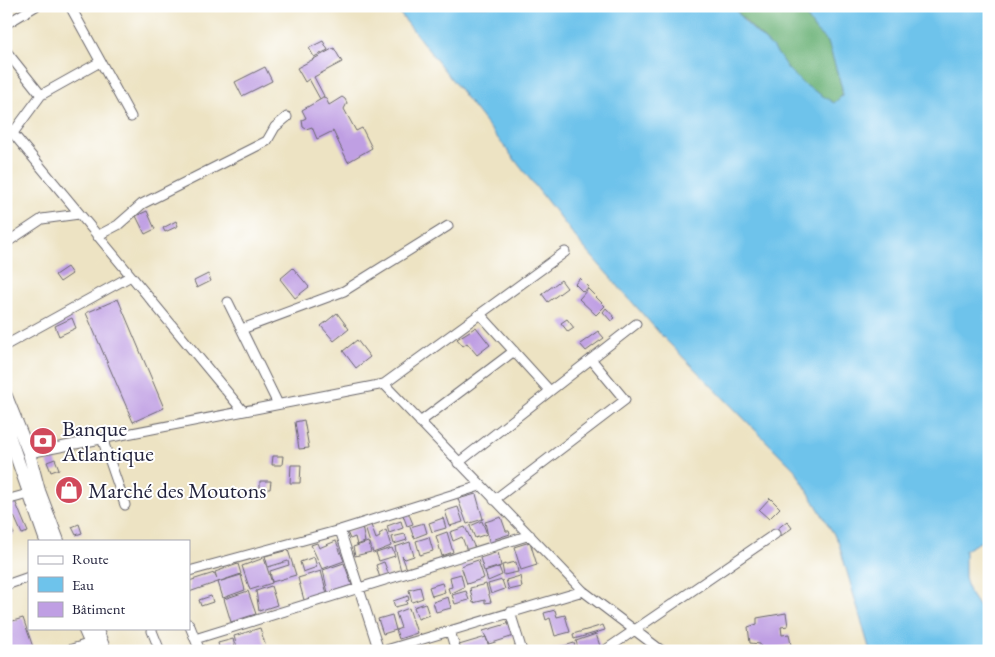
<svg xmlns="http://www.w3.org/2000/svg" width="995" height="657" font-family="'EB Garamond',serif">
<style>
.forest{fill:#6db379;stroke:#486a5a}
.water{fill:#6ec3eb;stroke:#487293}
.building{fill:#bf9fe3}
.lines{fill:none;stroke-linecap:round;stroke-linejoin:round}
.minor-casing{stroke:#69666b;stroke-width:11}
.highway-casing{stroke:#69666b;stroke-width:14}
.minor{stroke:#fff;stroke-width:9}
.highway{stroke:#fff;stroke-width:12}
.labels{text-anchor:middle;stroke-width:4;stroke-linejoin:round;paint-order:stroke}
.poi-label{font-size:22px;fill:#22223b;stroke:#fff;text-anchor:start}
</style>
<rect width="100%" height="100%" fill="#fff"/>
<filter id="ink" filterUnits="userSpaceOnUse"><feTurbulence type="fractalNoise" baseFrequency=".02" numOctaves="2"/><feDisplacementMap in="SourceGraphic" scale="10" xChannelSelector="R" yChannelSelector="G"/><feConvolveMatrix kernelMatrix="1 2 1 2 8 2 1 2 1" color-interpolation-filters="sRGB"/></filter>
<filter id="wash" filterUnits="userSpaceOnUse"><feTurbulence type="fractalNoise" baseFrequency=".0096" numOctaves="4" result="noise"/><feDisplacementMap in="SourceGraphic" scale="20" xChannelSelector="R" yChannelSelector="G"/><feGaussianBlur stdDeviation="1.12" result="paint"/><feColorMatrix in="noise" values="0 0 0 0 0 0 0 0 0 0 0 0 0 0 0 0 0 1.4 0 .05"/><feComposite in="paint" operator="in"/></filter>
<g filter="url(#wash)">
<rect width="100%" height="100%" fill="#ede3c3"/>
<path class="forest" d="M733 6H799L816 31 828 42 842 88C842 96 841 99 834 103 817 97 798 82 787 68 782 62 779 55 773 49 760 34 745 23 733 6Z"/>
<path class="water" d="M394 6H733L744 21 775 50 788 69 802 83 834 103 842 96V88L828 42 816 31 799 6H989V543L980 542 965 550V577L969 592 989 622V651H870L838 541 795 470 663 337 580 243Z"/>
<g id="blocks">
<path class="building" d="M323 41 328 50 314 57 309 48Z
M334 48 342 62 314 77 324 96 320 99 309 79 305 82 297 68Z
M265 67 272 81 242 96 235 82Z
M325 97 329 105 342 97 345 99 347 103 344 109 356 131 362 128 372 148 348 162 333 131 317 139 312 127 306 129 303 127 302 120 306 118 302 110Z
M147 211 155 229 145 234 136 216Z
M176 221 178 226 165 232 163 228Z
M67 267 72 274 60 282 55 275Z
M293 268 309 287 295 298 280 279Z
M208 274 211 281 197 288 194 281Z
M580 278 589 287 583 292 575 284Z
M561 280 567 288 548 302 542 294Z
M588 289 605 306 596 315 579 299Z
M118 299 164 408 133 422 86 313Z
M606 308 615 318 611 321 603 312Z
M337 313 349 329 334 341 321 326Z
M72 318 76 328 59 336 55 326Z
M567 319 574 328 568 332 561 323Z
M476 327 490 345 477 355 467 343 463 346 457 339Z
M598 331 604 338 586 351 580 344Z
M357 340 370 357 356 368 343 351Z
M304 420 309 448 299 449 295 422Z
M273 456H283L282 465H272Z
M55 459 59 469 51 472 47 462Z
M291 465H301L300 483H290Z
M260 481H271L270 489H260Z
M476 494 483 519 467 524 458 499Z
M770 498 780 508 769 519 759 510Z
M15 501 28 532 22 534 14 516H11L9 513 6 514V504Z
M458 507 463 522 450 526 445 511Z
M408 512 413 524 407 526 403 515Z
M6 517 14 534 6 537Z
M501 517 506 531H509L510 534 495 539 496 544 490 546 485 522Z
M443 518 446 528 432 532 429 523Z
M401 521 403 528 389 533 387 526Z
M482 521 487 534 475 538 470 526Z
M787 521 792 528 781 536 776 530Z
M424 523 427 533 414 538 410 527Z
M79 524 82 533 76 535 72 527Z
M371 525 376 539 380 537 379 534 386 530 391 546 373 553 365 527Z
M362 526 365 542 357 545 355 537 350 539 347 532Z
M465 527 475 548 467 551 462 537 453 541 450 532Z
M447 532 453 552 442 556 436 536Z
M405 534 407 540 394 544 392 537Z
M429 537 433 551 420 555 416 541Z
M336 541 344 561 322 569 311 545 317 543 319 548Z
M368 542 371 552 355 556 353 547Z
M410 542 414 556 405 559 402 556 407 569 401 571 395 547Z
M530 542 537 565 521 570 514 547Z
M392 548 395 556 379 561 376 553Z
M288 550 296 575 272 582 270 571 289 565 288 561 268 567 265 556Z
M498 552 501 566 484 571 480 558Z
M314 557 317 567 303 572 300 562Z
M264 558 272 583 250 590 242 566Z
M478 560 484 578 467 584 461 566Z
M384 562 389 575 380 578 376 565Z
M516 562 518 572 504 575 502 565Z
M344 563 352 585 328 593 323 570Z
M238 564 241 574 189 592V581L214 573 217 579 215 572Z
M499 567 502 575 488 581 485 572Z
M321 571 327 594 304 600 298 578Z
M461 574 464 587 450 594 448 588 452 587 450 577Z
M241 575 245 590 223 598 218 582Z
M520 576 522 587 509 590 506 580Z
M502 580 505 589 491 594 488 584Z
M442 583 445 592 432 596 429 587Z
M486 584 491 602 485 603V600L473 603 470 588Z
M271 586 277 605 259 611 256 591Z
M420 587 423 598 412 602 409 590Z
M248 591 256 614 231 622 224 599Z
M466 591 469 600 455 604 452 595Z
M211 596 213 602 201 606 199 600Z
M408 596 409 600 406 601 407 604 395 607 393 601Z
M448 597 451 608 436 612 433 602Z
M425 603 429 615 418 619 414 607Z
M409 608 417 633 399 639 396 630 401 628 396 613Z
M555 610 557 617 565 615 570 632 555 636 550 618 546 620 544 613Z
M786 613 788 626 781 627 782 635 789 634 791 645 761 650 760 644 750 643 748 627 757 624V618Z
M392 615 396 630 383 634 378 619Z
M23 618 34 650 7 651 6 623Z
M510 623 514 636 489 644 483 631Z
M603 625 605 630 574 639 573 634Z
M260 628 266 647 254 651H238L234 636Z
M596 634 601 649 579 651 576 641Z
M486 637 490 651H461L459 645Z
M233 639 236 651H220L218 643Z
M574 643 576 651H551V650Z"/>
</g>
</g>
<g filter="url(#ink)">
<use href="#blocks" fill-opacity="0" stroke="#69666b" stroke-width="1"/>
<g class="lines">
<g class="minor-casing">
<path id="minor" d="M70 6 131 117
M6 24 36 6
M6 51 41 95
M6 125 243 411
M13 133 41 95 100 62
M97 236 118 225 142 204 267 141 275 127 287 117
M6 243 42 219 79 214
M228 302 278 404
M480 314 550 391
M242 329 344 291 448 226
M6 345 131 276
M384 384 565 252
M420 422 514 351
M102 438 125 505
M29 453 384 384 583 591 662 651
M458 463 636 324
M6 500 28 494
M494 500 625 400 591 359
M340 530 379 651
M189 571 340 530 480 486
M6 585 29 577
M510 612 522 651
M189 624 200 651
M152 631 160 651
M450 631 456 651
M195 639 530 535
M66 651 91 643
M383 651 583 591
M604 651 775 534"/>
</g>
<g class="highway-casing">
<path id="highway" d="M6 396 29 453 39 491 58 541
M6 427 46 541
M84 628 94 651
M96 628 105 651"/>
</g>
<use href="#minor" class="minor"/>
<use href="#highway" class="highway"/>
</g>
</g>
<defs>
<g id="bank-disc" transform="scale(1.4375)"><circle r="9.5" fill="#d1495b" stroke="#fff"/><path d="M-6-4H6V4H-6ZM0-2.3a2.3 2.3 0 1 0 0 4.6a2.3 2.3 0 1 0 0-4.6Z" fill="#fff"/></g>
<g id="shop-disc" transform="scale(1.4375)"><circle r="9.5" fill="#d1495b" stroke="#fff"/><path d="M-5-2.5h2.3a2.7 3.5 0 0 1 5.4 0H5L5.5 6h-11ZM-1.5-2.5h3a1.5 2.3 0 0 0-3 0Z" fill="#fff"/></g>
</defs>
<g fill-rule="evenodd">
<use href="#bank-disc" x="43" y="441"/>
<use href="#shop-disc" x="69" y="490"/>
</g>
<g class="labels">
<g class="poi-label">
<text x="62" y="436">Banque<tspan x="62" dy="25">Atlantique</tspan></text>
<text x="88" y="498">Marché des Moutons</text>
</g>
</g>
<rect width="995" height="657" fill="none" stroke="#fff" stroke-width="25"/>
<rect x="28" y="540" width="162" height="90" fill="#ffffff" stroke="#a7a7b1"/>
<rect x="38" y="556" width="25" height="8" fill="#ffffff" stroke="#a7a7b1"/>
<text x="72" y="564" font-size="15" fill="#22223b">Route</text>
<rect x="38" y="577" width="25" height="15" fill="#6ec3eb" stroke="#a7a7b1"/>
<text x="72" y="590" font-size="15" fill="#22223b">Eau</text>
<rect x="38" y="602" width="25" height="15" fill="#bf9fe3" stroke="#a7a7b1"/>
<text x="72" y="614" font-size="15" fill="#22223b">Bâtiment</text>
</svg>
